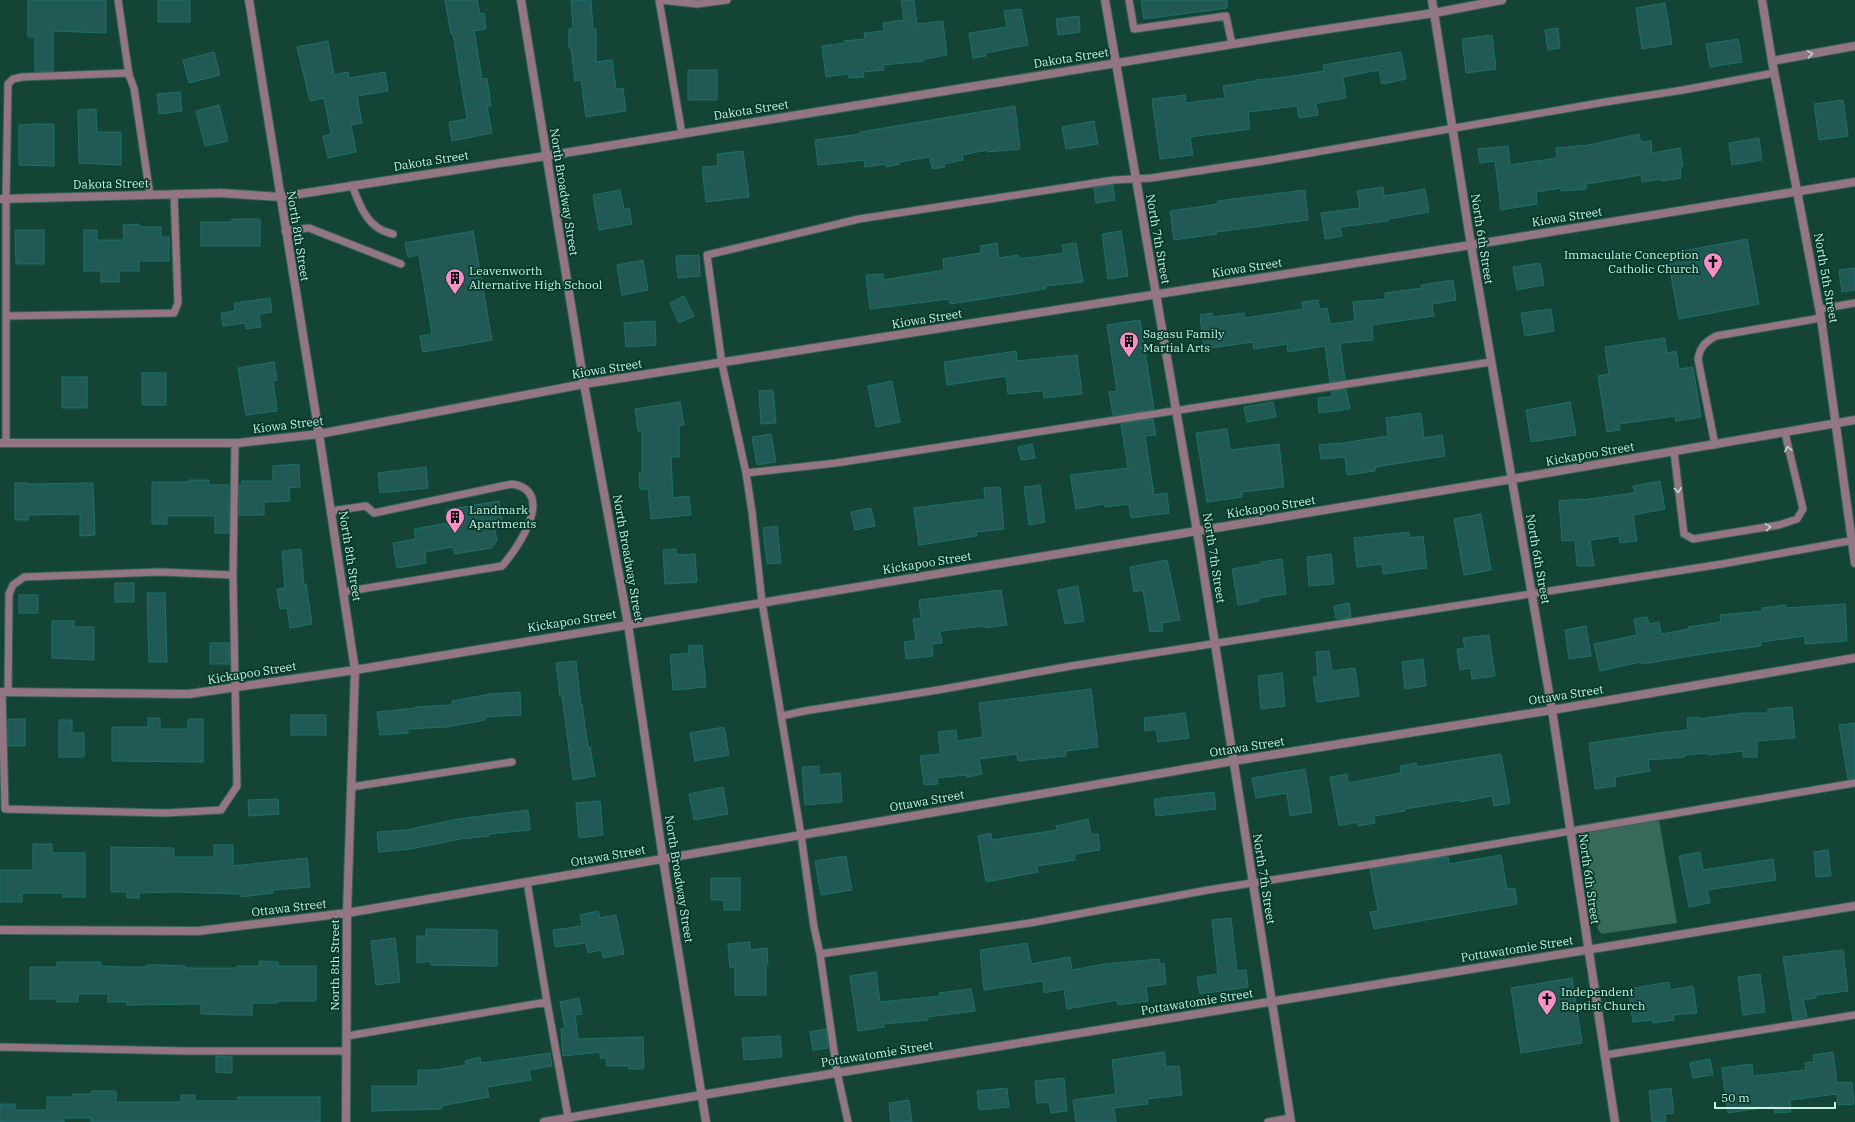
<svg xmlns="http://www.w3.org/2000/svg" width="1855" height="1122" font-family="'IBM Plex Serif',serif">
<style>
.green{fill:#396959}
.building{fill:#215955;stroke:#1c716c}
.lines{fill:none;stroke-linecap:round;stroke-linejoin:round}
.service-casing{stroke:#336354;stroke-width:9}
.minor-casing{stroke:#336354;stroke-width:10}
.tertiary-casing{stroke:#336354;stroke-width:10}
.service{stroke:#947583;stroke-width:7}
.minor{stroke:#947583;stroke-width:8}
.tertiary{stroke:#947583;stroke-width:8}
.oneway{stroke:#bdd8ce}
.labels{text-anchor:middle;stroke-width:3.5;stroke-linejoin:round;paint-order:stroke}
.street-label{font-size:12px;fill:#c7f1e1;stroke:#05392b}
.poi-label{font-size:12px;fill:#c7f1e1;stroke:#05392b;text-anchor:start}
</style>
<rect width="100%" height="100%" fill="#134435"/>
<path class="green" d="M1659 820 1677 923 1602 934 1598 930 1582 833Z"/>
<path class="building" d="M28 0H106V33L53 31V71L35 72V37H28Z
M158 0H190V22H158Z
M445 0H477L480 14 484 13 486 29 474 31 482 79 487 78 491 106H487L492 133 452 141 449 122 467 119 453 34H451Z
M571 0H591L593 29H596V62L612 60 616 89 623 88 626 111 586 117 581 80 575 81 571 48H569V29H573Z
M901 0H914L917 24 943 21 947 55 924 59V61L883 65 884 70 863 72 864 77 849 78 848 74 826 77 822 46 845 43 844 41 865 39 864 33 884 31 883 23 904 20Z
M1141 0H1227V8L1144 19Z
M1665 3 1672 44 1642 49 1636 8Z
M1021 9 1028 45 985 53 986 56 973 58 969 33 1007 27 1004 11Z
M1079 16 1080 32 1058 35 1056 19Z
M1558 28 1560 48 1548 50 1545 30Z
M1492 35 1496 69 1466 73 1462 39Z
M1738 39 1742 62 1710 67 1706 44Z
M328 41 334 75 348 72 349 78 385 72 388 91 357 96 362 123 351 125 356 152 328 158 323 136 331 134 324 98 310 101 297 47Z
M214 52 220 75 189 83 183 60Z
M1401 52 1406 79 1382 84 1379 70 1343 77 1346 98 1316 103 1318 115 1299 118 1297 106 1248 112 1250 129 1190 137 1193 155 1160 159 1152 99 1185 95 1186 103 1225 98 1223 86 1256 81V80L1286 77 1324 71 1323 65Z
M688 70H717V100H688Z
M180 92 182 111 159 114 157 94Z
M1843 100 1848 136 1819 140 1814 104Z
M219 105 228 141 205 146 196 111Z
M1015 106 1020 149 987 152V150L962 155 963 160 944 164 945 167 932 169 930 157 899 162V164L886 167V164L865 167 864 160 818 165 815 140 860 134V132Z
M96 109 97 132H121V165L79 163 78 110Z
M1094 121 1098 144 1066 149 1062 127Z
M37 124H54V166L19 165V125Z
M1639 134 1641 142 1651 141 1652 153 1680 148 1683 166 1680 167 1681 178 1662 181V179L1642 182 1641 175 1586 184V189L1561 191V188L1536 192 1537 204 1501 210 1495 161 1480 163 1478 149 1508 146 1510 165 1557 158 1556 148 1589 145Z
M1759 138 1762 160 1732 165 1729 143Z
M743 151 749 197 706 202 702 167 718 166 717 154Z
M1113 185 1115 200 1096 203 1094 188Z
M1383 187 1384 196 1425 189 1429 212 1388 219V221L1340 227 1342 236 1325 239 1321 213 1360 208 1357 191Z
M620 190 624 209 629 208 632 224 599 230 593 195Z
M1305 190 1308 220 1216 232 1217 234 1174 240 1170 211 1218 204 1217 201Z
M232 219H260V246H201V222H232Z
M139 224V227H161V237H169V261H139V271H119V282H101V271H84V230H97V240H124L123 225Z
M15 230H44V264H16Z
M473 231 492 340 423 352 420 336 432 334 419 255 408 257 405 243Z
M1121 231 1128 276 1108 279 1102 234Z
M1747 239 1759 304 1679 319 1667 254Z
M997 243 999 258 1018 255 1019 259 1064 253 1062 245 1076 243 1083 282 1045 286 1046 289 950 304 949 299 870 309 866 275 883 274V280L944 270 943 259 981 253 980 246Z
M699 255 700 276 678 278 676 256Z
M643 260 648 290 622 295 617 265Z
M1540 263 1544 285 1517 290 1513 267Z
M1855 268V290L1842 292 1839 270Z
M1453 280 1456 300 1432 304 1434 316 1372 325 1373 340 1340 343 1345 380 1330 382 1325 346 1288 352 1287 344 1254 349 1253 342 1204 349 1200 315 1212 313 1213 317 1244 313 1245 318 1303 309 1302 302 1318 300 1319 309 1327 308 1330 324 1355 321 1353 302 1386 299 1385 293 1422 288 1421 285Z
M684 296 694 316 679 323 670 303Z
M270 298 272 312 259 314 261 327 246 329 245 323 223 326 221 313 235 311 234 303Z
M1551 309 1554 331 1525 336 1521 313Z
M1140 320 1154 409 1113 415 1109 392 1117 391 1107 325Z
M655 321 656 345 626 347 624 323Z
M1665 338 1667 353 1676 351 1679 369 1693 367 1701 417 1676 421 1675 416 1619 424 1620 430 1607 432 1598 376 1609 374 1605 347Z
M1016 351 1017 361 1077 355 1082 394 1044 398 1043 391 1008 394 1006 376 947 385 944 362Z
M274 362 277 380 273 381 277 411 246 415 238 368Z
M142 373H166V405H142Z
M62 377H87V408H62Z
M892 381 900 422 876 427 868 386Z
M1346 389 1350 409 1319 413 1318 398 1332 397V392Z
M773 390 776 423 761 424 759 391Z
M680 402 684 425 679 426V457H671L673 498 689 496 691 515 651 519 648 489H640L639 473H642V431H638L635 409Z
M1273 402 1276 417 1247 422 1244 407Z
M1570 402 1576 435 1531 442 1526 410Z
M1421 413 1424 438 1442 435 1445 456 1375 467V471L1347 475 1345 457 1321 459 1319 445 1337 443V444L1388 436 1386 418Z
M1153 419 1156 435 1145 436 1154 495 1167 493 1169 513 1131 518 1129 504 1105 507 1104 504 1076 509 1070 475 1128 468 1121 424Z
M1227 429 1230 450 1279 444 1284 487 1242 492V497L1207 502 1196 433Z
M771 434 776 462 757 465 752 437Z
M1032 444 1035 458 1021 460 1018 447Z
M299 464 300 487 289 488 290 501 264 502V515H239V485H242V481H273V466Z
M426 467 428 488 380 493 378 473Z
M189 480H209V485H229V533H215V516H167V524H152V482H189Z
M1660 481 1665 509 1633 515 1637 541 1620 543 1619 536 1590 540 1594 566H1577L1575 540 1562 541 1559 501 1580 499 1581 500 1635 493 1633 486Z
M15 483H28V484L93 483 95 535 80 536V514L28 515V520H15Z
M1040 485 1045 522 1029 525 1024 487Z
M1000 487 1004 529 976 532 977 536 919 545 914 508 985 499 984 488Z
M499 501 503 527 495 529 497 541 491 548 455 554 453 547 425 552 426 563 397 568 393 543 416 539 414 529 448 523 446 510Z
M871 508 875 526 855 530 851 512Z
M1481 514 1491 570 1464 575 1454 519Z
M777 526 781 563 767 564 763 528Z
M1409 532 1410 538 1423 536 1427 568 1383 574 1382 564 1357 567 1354 538Z
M301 549 304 585 306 584 312 624 290 628 287 608 280 609 277 589 285 588 282 551Z
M676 549V555L695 554 697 582 665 584 663 550Z
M1331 554 1334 584 1309 586 1307 557Z
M1282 559 1286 594 1258 598 1259 601 1238 605 1232 569 1262 564 1261 562Z
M1167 560 1180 620 1162 623 1163 631 1150 632 1143 590 1134 592 1130 567Z
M115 583H134V602H115Z
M1078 586 1084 621 1065 624 1058 590Z
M1001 590 1007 625 986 628 985 626 940 631 942 643 932 644 933 656 906 659 904 642 916 640 913 619 921 618 919 600Z
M147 593H165L167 662H149Z
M19 595H38V613H19Z
M1349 603 1351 617 1336 619 1334 606Z
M1845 604 1847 641 1805 644V636L1761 642V646L1708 653 1642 664 1641 662 1600 671 1594 644 1637 635 1634 619 1647 617 1649 624 1659 622 1661 634 1689 629 1688 627 1721 622 1720 615 1763 611 1762 608 1786 605V608Z
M52 621H74V627H94V660L52 658Z
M1586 626 1591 656 1569 659 1565 630Z
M1489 635 1495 676 1472 679 1471 668 1460 670 1457 649 1465 648 1463 638Z
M210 643H229L230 664H210Z
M702 645 706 687 673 690 670 655 689 653 688 646Z
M1329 651 1332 671 1355 668 1359 696 1317 702 1313 677H1318L1316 652Z
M1423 659 1426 686 1405 689 1402 662Z
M576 661 581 705 582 704 588 747H590L595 776 573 780 562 696H560L556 663Z
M1282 673 1285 706 1261 709 1258 676Z
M1091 689 1098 747 1066 751V756L1018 761 1017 754 979 759 982 774 967 777 966 775 937 778 938 784 924 785 920 756 941 754 938 732 956 730 957 741 983 737 979 703Z
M520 692 521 715 484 717 485 720 447 727 408 729V733L380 735 377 712 415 708V707L452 705V701L490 694Z
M1792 707 1795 738 1757 741V757H1743V751L1708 755V753L1684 755 1685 757 1648 760 1650 771 1615 777 1616 786 1595 789 1589 743 1659 733 1688 730 1687 718 1699 717V719L1743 713H1768V709Z
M1185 713 1189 738 1158 742 1156 729 1145 731 1144 718Z
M291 715H326V735H291Z
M148 718H160V729H188V719H203V762L112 761V727H148Z
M8 719H25V746H8Z
M59 720H72V733H84V757H59Z
M1855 723V778L1848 779 1839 725Z
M724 727 729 755 695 761 690 733Z
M1501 754 1510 803 1494 806 1492 796 1460 802V800L1405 809V811L1374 816 1375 823 1358 826 1357 822 1339 826 1330 777 1347 774 1348 783 1401 773 1400 766 1416 763 1417 767Z
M819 766V775L840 773 842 802 805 805 802 767Z
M1305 769 1312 812 1290 816 1287 793 1256 798 1252 778Z
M723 787 728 814 694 820 689 794Z
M1214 792 1216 809 1156 816 1154 799Z
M278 799 279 814 249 816 248 800Z
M600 801 603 835 579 838 576 803Z
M528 810 530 830 489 834V836L460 839 411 849 379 852 377 832 406 830 458 819Z
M1088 819 1091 835 1098 834 1100 850 1074 854 1075 860 1037 866 1038 872 986 882 978 836 991 833 992 840 1057 830 1056 826Z
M33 844H52V853H85V897H63V893H22V902H0V870H33Z
M214 845H233V866L307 858 310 887 272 890 273 893 241 897V894L174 892 139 893V898H127V892H111V847L174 848V857H214Z
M1828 850 1831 876 1816 877 1814 852Z
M1700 852 1703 870 1773 859 1776 880 1707 890 1710 903 1689 907 1679 856Z
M1501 855 1507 889 1515 888 1517 904 1374 929 1370 912 1378 911 1370 869 1448 857 1449 864Z
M846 856 852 890 821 895 815 861Z
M711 878H740V910H724V900H711Z
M598 911 600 918 616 915 624 954 603 958 602 950 588 953 586 943 555 947 553 930 582 926 580 915Z
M1231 918 1237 971 1246 970 1248 987 1200 994 1197 977 1218 974 1212 920Z
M426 929 497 930V966L431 965V961L417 963V936H426Z
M395 938 400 982 376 985 371 941Z
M750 942V950L767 948 768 964H766V995H735V967L730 968 728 944Z
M1027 943 1031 964 1070 957 1072 970 1105 964 1159 959 1160 964 1164 963 1166 984 1146 987 1148 1001 1118 1005 1117 1000 1067 1009 1064 989 1044 993 1043 981 984 990 980 950Z
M1843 950 1848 991 1816 995V998L1803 1000 1807 1017 1793 1020 1783 957Z
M259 961 278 962V966H316V1001H277V1003H252V1015H237L201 1014V1004L127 1005V1002H108V994H78V1002H57V999H30V967H57V962H101V966L122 967H147V965H159L185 966V968H237V966H259Z
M876 972 880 1002 940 996 939 993 971 989 975 1011 928 1017V1020L883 1024 884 1027 858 1031 850 976Z
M1760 974 1765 1012 1743 1015 1738 977Z
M1572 978 1582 1043 1521 1053 1511 988Z
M1669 982 1670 990 1693 986 1697 1013 1673 1015 1674 1020 1653 1023V1020L1633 1022 1628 989Z
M579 998 582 1014 575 1015 578 1039 643 1037 644 1069H629V1066H607L606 1058H600V1052L563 1056 561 1029 565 1028 560 1002Z
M826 1029 828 1048 813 1050 810 1032Z
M780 1036 782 1057 744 1060 742 1038Z
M1164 1052 1166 1067 1179 1066 1182 1095 1147 1099 1148 1104 1114 1108 1116 1122H1076L1073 1100 1116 1094 1112 1060Z
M1833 1052 1837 1083 1852 1082 1854 1104 1838 1105 1837 1094 1790 1100 1791 1112 1775 1113 1774 1106 1728 1113 1722 1068 1752 1064 1753 1076 1806 1070 1805 1063 1814 1062 1813 1055Z
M550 1053 552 1066 529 1070 531 1080 487 1087 489 1097 441 1106V1109L372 1111V1086H418V1070H436L466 1065 465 1061 480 1057 481 1063Z
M216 1056 232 1057V1073L216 1072Z
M1710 1059 1713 1075 1693 1078 1690 1063Z
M1064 1078 1067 1111 1051 1113 1049 1102 1037 1103 1035 1081Z
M1007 1088 1009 1107 979 1110 977 1091Z
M1671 1088 1674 1113 1665 1114 1666 1121 1652 1122 1649 1091Z
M91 1091H116V1102H181V1095H195V1101H238V1097H320V1122H91V1118H64V1122H0V1104H15V1110H47V1097H73V1094H91Z
M909 1100 912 1122H891L889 1103Z"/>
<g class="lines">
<g class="service-casing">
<path id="service" d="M118 0 129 75 134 88 150 195
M659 0 682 134
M661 0 697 4 727 0
M1129 0 1134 29 1226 16 1232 44
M352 185C360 207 368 229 393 234
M285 231 309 228 401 264
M1820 309 1855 303
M6 316 174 313 178 303 174 194
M6 443V198L8 84 13 79 22 77 129 73
M1715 445 1698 359C1700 347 1705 342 1716 336L1821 318
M1674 452 1684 534 1693 539 1779 525 1797 519 1803 509 1785 433
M746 473 836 463 1491 362
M331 511 366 506 374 513 512 484C557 491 518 548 502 566L343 592
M2 692 5 809 166 813 221 810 237 786 233 575
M8 692 9 594 13 585 24 577 160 572 233 575 235 443
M782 716 804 711 938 690 1071 666 1722 564 1855 540
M351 787 512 762
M527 882 547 1002
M820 954 814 927 801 835 762 602 752 512 746 473 722 364 707 255 859 219 1114 180 1151 178 1264 161 1605 102 1683 90 1774 73
M347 1036 547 1002 569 1122
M0 1047 185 1051H347
M1605 1055 1855 1015
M848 1122 837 1072 820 954 1030 923 1208 890 1423 856 1855 783
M1268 1122 1290 1118"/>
</g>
<g class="minor-casing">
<path id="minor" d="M249 0 319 434 355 670 347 913 346 1122
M1432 0 1471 245 1552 710 1615 1122
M1762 0 1772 61 1797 191
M1772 61 1855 46
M0 199 221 193 280 197 546 156 1301 33 1434 13 1502 0
M0 443H238L319 434 584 384 1471 245 1855 182
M0 692 189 694 355 670 1512 479 1855 420
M0 930 198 931 347 913 1233 761 1552 710 1855 658
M544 1122 702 1095 1855 906"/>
</g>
<g class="tertiary-casing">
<path id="tertiary" d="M521 0 584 384 628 624 663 859 706 1122
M1105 0 1197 531 1291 1122
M1797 191 1821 318 1855 563"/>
</g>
<use href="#service" class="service"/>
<use href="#minor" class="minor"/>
<use href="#tertiary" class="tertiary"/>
</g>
<defs><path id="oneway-chevron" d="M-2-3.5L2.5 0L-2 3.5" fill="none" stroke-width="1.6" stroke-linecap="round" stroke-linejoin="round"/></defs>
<g class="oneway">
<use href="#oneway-chevron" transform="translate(1810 54) rotate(-10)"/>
<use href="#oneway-chevron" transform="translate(1788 449) rotate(-102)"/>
<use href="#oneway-chevron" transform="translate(1678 490) rotate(84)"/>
<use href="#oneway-chevron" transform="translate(1768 527) rotate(-9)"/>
</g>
<defs>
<g id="church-pin" transform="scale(1)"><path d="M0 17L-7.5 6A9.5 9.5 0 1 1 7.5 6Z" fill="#fb8fc5" stroke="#05392b"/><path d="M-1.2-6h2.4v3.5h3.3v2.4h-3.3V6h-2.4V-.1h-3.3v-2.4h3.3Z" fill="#111"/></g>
<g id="building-pin" transform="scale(1)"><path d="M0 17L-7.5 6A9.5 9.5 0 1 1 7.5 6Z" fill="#fb8fc5" stroke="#05392b"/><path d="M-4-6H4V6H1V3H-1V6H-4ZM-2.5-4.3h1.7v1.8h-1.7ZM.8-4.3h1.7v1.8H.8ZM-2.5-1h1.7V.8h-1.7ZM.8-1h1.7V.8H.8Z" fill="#111"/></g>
</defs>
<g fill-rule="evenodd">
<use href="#church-pin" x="1713" y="262"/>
<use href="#building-pin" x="455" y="278"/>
<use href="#building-pin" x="1129" y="341"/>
<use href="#building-pin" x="455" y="517"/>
<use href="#church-pin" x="1547" y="999"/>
</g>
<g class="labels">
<g class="street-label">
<text transform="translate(1071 58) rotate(-9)" y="4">Dakota Street</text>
<text transform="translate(751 110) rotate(-9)" y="4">Dakota Street</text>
<text transform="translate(431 161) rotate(-9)" y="4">Dakota Street</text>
<text transform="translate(111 184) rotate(-1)" y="4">Dakota Street</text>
<text transform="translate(564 192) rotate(81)" y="4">North Broadway Street</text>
<text transform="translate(1567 217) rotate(-9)" y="4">Kiowa Street</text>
<text transform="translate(298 236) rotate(81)" y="4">North 8th Street</text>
<text transform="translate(1158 239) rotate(80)" y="4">North 7th Street</text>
<text transform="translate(1482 239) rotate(81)" y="4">North 6th Street</text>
<text transform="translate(1247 268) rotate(-9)" y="4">Kiowa Street</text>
<text transform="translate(1826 278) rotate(80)" y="4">North 5th Street</text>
<text transform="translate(927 319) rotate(-9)" y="4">Kiowa Street</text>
<text transform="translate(607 369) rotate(-9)" y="4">Kiowa Street</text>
<text transform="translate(288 425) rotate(-7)" y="4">Kiowa Street</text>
<text transform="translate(1590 454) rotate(-10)" y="4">Kickapoo Street</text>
<text transform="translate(1271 507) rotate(-9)" y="4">Kickapoo Street</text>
<text transform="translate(350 556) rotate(81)" y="4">North 8th Street</text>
<text transform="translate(628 558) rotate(80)" y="4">North Broadway Street</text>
<text transform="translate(1214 558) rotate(81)" y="4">North 7th Street</text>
<text transform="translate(1538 559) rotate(80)" y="4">North 6th Street</text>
<text transform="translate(927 563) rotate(-9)" y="4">Kickapoo Street</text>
<text transform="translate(572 621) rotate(-9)" y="4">Kickapoo Street</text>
<text transform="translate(252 673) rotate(-9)" y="4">Kickapoo Street</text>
<text transform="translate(1566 695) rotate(-9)" y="4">Ottawa Street</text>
<text transform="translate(1247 747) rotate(-9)" y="4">Ottawa Street</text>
<text transform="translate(927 801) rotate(-10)" y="4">Ottawa Street</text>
<text transform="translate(608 856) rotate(-10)" y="4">Ottawa Street</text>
<text transform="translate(679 879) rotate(81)" y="4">North Broadway Street</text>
<text transform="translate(1264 879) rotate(81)" y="4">North 7th Street</text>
<text transform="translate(1589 879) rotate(82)" y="4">North 6th Street</text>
<text transform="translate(289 908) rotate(-7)" y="4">Ottawa Street</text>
<text transform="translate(1517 949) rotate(-9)" y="4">Pottawatomie Street</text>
<text transform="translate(335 965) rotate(-90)" y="4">North 8th Street</text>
<text transform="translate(1197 1002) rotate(-9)" y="4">Pottawatomie Street</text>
<text transform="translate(877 1054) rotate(-9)" y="4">Pottawatomie Street</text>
</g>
<g class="poi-label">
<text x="1699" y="259" text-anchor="end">Immaculate Conception<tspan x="1699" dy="14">Catholic Church</tspan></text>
<text x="469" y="275">Leavenworth<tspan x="469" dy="14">Alternative High School</tspan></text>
<text x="1143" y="338">Sagasu Family<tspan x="1143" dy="14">Martial Arts</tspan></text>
<text x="469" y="514">Landmark<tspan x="469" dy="14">Apartments</tspan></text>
<text x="1561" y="996">Independent<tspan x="1561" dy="14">Baptist Church</tspan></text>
</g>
</g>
<path d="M1715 1102v6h120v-6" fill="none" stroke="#c7f1e1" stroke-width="2"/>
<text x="1721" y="1102" font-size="12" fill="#c7f1e1" stroke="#05392b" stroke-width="3" paint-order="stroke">50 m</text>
</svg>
